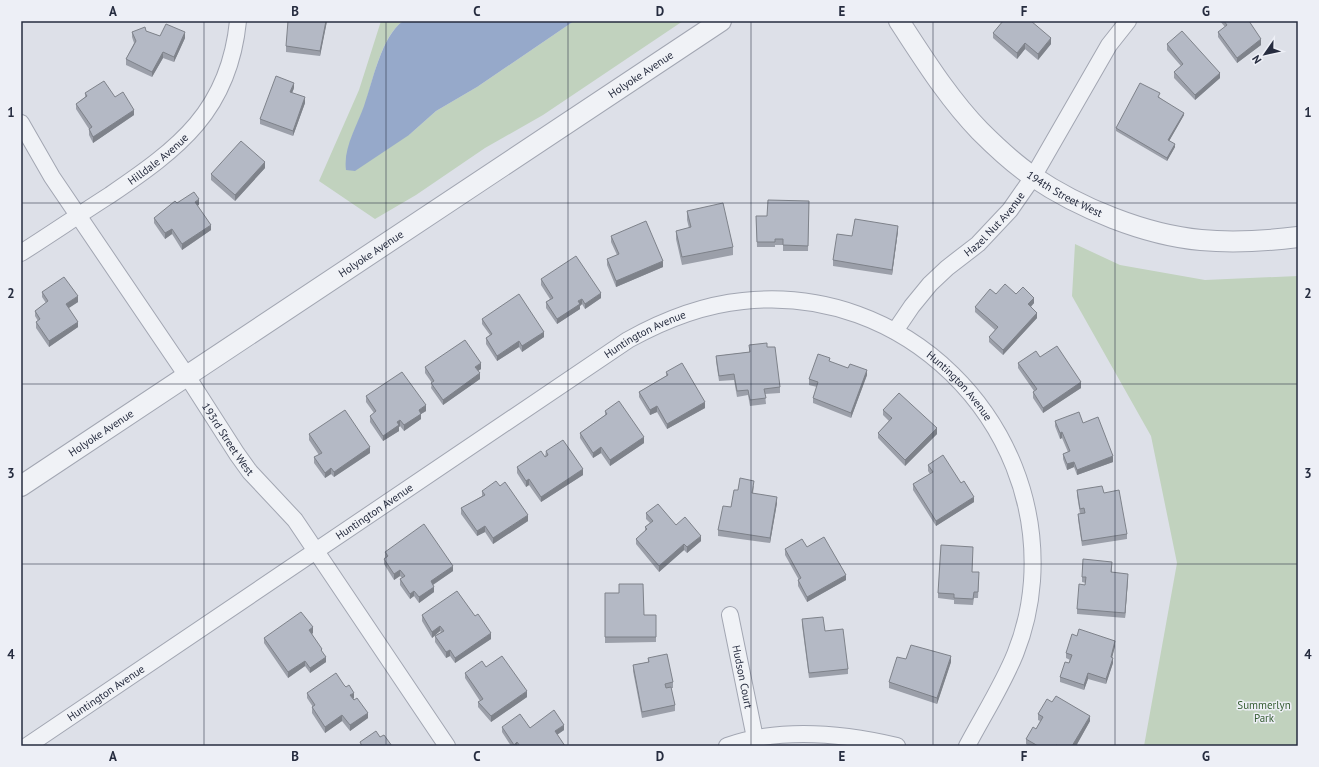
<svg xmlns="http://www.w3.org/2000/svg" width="1319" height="767" font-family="'PT Sans',sans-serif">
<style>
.green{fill:#c1d2be}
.water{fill:#96a9ca}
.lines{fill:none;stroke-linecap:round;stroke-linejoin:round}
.minor-casing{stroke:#a2a6b2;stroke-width:18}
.tertiary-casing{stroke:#a2a6b2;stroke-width:22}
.minor{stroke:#f0f2f6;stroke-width:16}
.tertiary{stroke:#f0f2f6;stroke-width:20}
.wall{fill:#9b9fa9}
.shaded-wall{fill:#7e828a}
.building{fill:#b4b9c5;stroke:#7e828a}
.grid{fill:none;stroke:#262c3f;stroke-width:1;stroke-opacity:0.55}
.labels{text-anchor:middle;stroke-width:3;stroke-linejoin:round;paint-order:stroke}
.street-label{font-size:11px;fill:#262c3f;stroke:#edeff6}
.park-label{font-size:11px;fill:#355c32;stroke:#edeff6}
.neatline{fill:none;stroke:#262c3f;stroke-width:1.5}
.grid-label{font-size:13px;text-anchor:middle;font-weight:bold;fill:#262c3f}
</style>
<rect width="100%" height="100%" fill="#dde0e8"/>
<path class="green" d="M381 21H403C381 37 373 80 365 105 361 116 355 128 351 139L409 135 436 111 477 87 574 21H683L543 115 485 148 416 195 375 219 319 181 359 90Z
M1075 244 1120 265 1205 280 1298 276V746H1144L1177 563 1151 436 1072 296Z"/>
<path class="water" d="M403 21H574L477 87 436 111 409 135 355 171 346 170C343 148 357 126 364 106 373 81 381 37 403 21Z"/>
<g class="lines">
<g class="minor-casing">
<g id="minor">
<path id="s1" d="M21 123 52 177 187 376 237 454 250 472 295 520 447 746"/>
<path id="s2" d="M21 253C51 234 80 214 110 195 179 148 229 111 238 21"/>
<path id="s3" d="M895 331 912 306 930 284 947 268 978 244 1010 210 1033 177 1109 45 1128 21"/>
<path id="s4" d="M730 615 755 738"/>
<path id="s5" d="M27 746 628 340C664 320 702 305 743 301 904 283 1043 420 1032 581 1027 650 998 688 967 746"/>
<path d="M727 746C781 727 842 733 897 746"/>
</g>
</g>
<g class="tertiary-casing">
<g id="tertiary">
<path id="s6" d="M899 21C924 59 948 98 980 131 996 147 1013 163 1032 176 1079 208 1145 235 1201 240 1233 243 1266 241 1298 237"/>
<path id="s7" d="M21 486 721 21"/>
</g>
</g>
<use href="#minor" class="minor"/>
<use href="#tertiary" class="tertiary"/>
</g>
<path class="wall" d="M327 21 320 56 286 52V46Z
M1220 21H1249L1261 45 1237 63 1218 37V32L1225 27Z
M146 31 160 36 185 38 174 62 163 58 152 77 126 65V59L134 43 132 37V32Z
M993 33 1051 44 1038 60 1025 49 1017 59 993 38Z
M1167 44 1220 78 1195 100 1174 78V72L1181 66 1167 50Z
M294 88 292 93 305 103 293 136 260 124V119Z
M85 93 115 97 134 115 93 143 89 135V129L76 109V104L85 97Z
M1160 96 1159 97 1184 115 1169 141 1175 147 1167 161 1116 131V128Z
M265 168 235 201 211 180V174Z
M809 201 808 251H783V245H775V247H757L756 216H767Z
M177 203 199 205H197L211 230 182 250 172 234 165 239 154 223V218Z
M687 211 733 247V255L682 265 676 239V231L689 228 687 220Z
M898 231 892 275 833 266V260L852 236Z
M611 236 663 267 616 287 607 265V259L617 255 611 242Z
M541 279 601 298 585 309 582 304 580 306V309L557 324 546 308V302L550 299 541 285Z
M42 292 78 302 68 308 78 327 49 347 36 328V322L38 321 35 316V311L46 303 42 297Z
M996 294H1016L1034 303 1031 307 1037 318 1003 355 989 342V337L995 330 975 312V307Z
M482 319 544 337 522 352 519 347 497 361 486 344V338L490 335 482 324Z
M749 345 767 347 780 387V393L765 394 766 404 750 406 748 395 737 397 734 380 719 381 716 361V356L749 352Z
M1040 357 1081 388 1043 413 1033 398V392L1034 391 1018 368V363Z
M830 362 867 375 851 418 813 403V398L817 387 809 385V379Z
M425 367 481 369 478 371 480 379 443 405 431 388 432 383 425 373Z
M666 372 705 408 667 429 657 412 650 415 639 397V392L666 376Z
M366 396 426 411 421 414V419L404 431 400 426 399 427V431L383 441 370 422V416L374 413 366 402Z
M883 410 937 434 905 466 878 438V433L889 421 883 415Z
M605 411 644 443 610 466 601 453 593 458 580 438V433L605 415Z
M1055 421 1083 423 1113 462 1077 475 1074 467 1067 470 1063 459V454L1068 452 1062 438 1060 439 1055 426Z
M309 434 370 453 334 477 331 474 325 478 314 463V457L319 455 309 440Z
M546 451 583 475 541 502 529 485 526 487 517 473V467L545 457Z
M928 465 961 483 974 502 936 526 913 490V484L930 474 928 471Z
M500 486 528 521 493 544 485 532 477 536 461 514V508L482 496V491Z
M754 486 753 493 777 503 770 543 718 536V530L731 507 738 490Z
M1077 490 1104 493 1127 534V539L1082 546 1078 519V514H1080L1077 495Z
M646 513 676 525 701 541 687 553 684 550 659 572 636 544V539L645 531V527L650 523 646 519Z
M807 547 846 580 807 602 798 586V580H799L785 555V549Z
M385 552 453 571 433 585 434 592 419 603 414 596 410 599 400 585V579L402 578 400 576 394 580 384 564V559L385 557Z
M1112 567V572L1128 579 1125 618 1077 614V609L1085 585 1086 583 1082 582V577Z
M972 572 979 578 978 598H974L973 605 954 604V600L938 598V593Z
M605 593 644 615H656V642L605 643Z
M422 615 491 639 455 663 450 656 446 658 435 642V636L441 632 440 631 432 638 422 621Z
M802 619 825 631 848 669V674L809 678 802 625Z
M313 633 312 634 322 653 326 662 310 673 305 666 288 678 264 643V638Z
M1115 646 1112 657 1113 663 1106 684 1088 679 1084 690 1060 682V677L1069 663 1070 660 1066 658V653Z
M648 658 673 682V688H671L675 705V711L642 718 633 671V665L648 662Z
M906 659 951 662 937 704 889 688V682Z
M465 673 527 697 491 722 478 707V702L480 701 465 678Z
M344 685 354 698 353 699 368 718 350 731 342 721 325 733 312 713V707H313L307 698V693Z
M1052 702 1090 721 1076 746H1029L1026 744V739L1036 729 1040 721 1038 720V714Z
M502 727 564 730 557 735 565 746H511L502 732Z"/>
<path class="shaded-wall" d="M326 21H327L320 56V51Z
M185 32V38L174 62V57Z
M1051 38V44L1038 60V54Z
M1261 39V45L1237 63V58Z
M1025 43V49L1017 59V53Z
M163 52V58L152 77V72Z
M1220 73V78L1195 100V95Z
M294 83V88L290 98V92Z
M305 97V103L293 136V131Z
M134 110V115L93 143V137Z
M1184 113V115L1168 143V140Z
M1175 144V147L1167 161V158Z
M265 162V168L235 201V195Z
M199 199V205L195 207V202Z
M211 225V230L182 250V244Z
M898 226V231L892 275V270Z
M172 229V234L165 239V233Z
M663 261V267L616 287V281Z
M601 293V298L585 309V304Z
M78 296V302L66 310V304Z
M1034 298V303L1028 309V304Z
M582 299V304L580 306V309L557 324V319Z
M1037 313V318L1003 355V350Z
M78 322V327L49 347V341Z
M544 332V337L522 352V346Z
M519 341V347L497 361V356Z
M21 351H22V356L21 357Z
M481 363V369L475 373V367Z
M867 370V375L851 418V413Z
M480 373V379L443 405V400Z
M1081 382V388L1043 413V408Z
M705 402V408L667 429V424Z
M426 405V411L421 414V419L404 431V425L419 410Z
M657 406V412L650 415V410Z
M400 420V426L399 427V431L383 441V436L397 422Z
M937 428V434L905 466V460Z
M1062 432V438L1060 439V433Z
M644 437V443L610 466V460Z
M370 447V453L334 477V472Z
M601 447V453L593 458V453Z
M1113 456V462L1077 475V470Z
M1074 462V467L1067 470V464Z
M331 468V474L325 478V473Z
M583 469V475L541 502V497Z
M529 479V485L526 487V481Z
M777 497V503L770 543V538Z
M974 497V502L936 526V521Z
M528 515V521L493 544V538Z
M485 526V532L477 536V531Z
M701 536V541L687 553V547Z
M684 544V550L659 572V566Z
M453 566V571L431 586V581Z
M400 570V576L394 580V574Z
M1128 574V579L1125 618V613Z
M846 575V580L807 602V597Z
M434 587V592L419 603V597Z
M414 591V596L410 599V594Z
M440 626V631L432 638V632Z
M313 627V633L309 636V630Z
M491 633V639L455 663V658Z
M1115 641V646L1111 662V657Z
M450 650V656L446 658V652Z
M951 656V662L937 704V698Z
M326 657V662L310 673V668Z
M1113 658V663L1106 684V679Z
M305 661V666L288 678V672Z
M1088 673V679L1084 690V685Z
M527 691V697L491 722V716Z
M354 693V698L350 701V695Z
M368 713V718L350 731V725Z
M342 715V721L325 733V727Z
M1090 716V721L1076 746H1072Z
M564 725V730L555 736V731Z
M517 742V746H514V745Z"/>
<path class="building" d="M288 21H326L320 51 286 46Z
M1003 21H1031L1051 38 1038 54 1025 43 1017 53 993 33Z
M1224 21H1249L1261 39 1237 58 1218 32 1227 25Z
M166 24 185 32 174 57 163 52 152 72 126 59 136 41 132 32 145 27 146 31 160 36Z
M1182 31 1220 73 1195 95 1174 72 1183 64 1167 44Z
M276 76 294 83 290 92 305 97 293 131 260 119Z
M104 81 115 97 123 92 134 110 93 137 89 129 92 127 76 104 87 96 85 93Z
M1140 83 1160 93 1158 97 1184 113 1168 140 1175 144 1167 158 1116 128Z
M241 141 265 162 235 195 211 174Z
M194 192 199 199 195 202 211 225 182 244 172 229 165 233 154 218 175 201 177 203Z
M768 200 809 201 808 246 783 245V239H775V242H757L756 216H767Z
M723 203 733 247 682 257 676 231 691 227 687 211Z
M855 219 898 226 892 270 833 260 837 234 852 236Z
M646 221 663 261 616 281 607 259 619 254 611 236Z
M576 256 601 293 585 304 582 299 578 301 580 304 557 319 546 302 553 298 541 279Z
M64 277 78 296 66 304 78 322 49 341 36 322 40 319 35 311 48 301 42 292Z
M1005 284 1016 294 1023 287 1034 298 1028 304 1037 313 1003 350 989 337 998 327 975 307 990 289 996 294Z
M519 294 544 332 522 346 519 341 497 356 486 338 492 334 482 319Z
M465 340 481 363 475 367 480 373 443 400 431 383 434 381 425 367Z
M767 343V347H775L780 387 764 389 766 398 750 400 748 390 737 391 734 374 719 376 716 356 750 352 749 345Z
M1057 346 1081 382 1043 408 1033 392 1037 389 1018 363 1036 351 1040 357Z
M818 354 830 358 829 361 848 368 850 364 867 370 851 413 813 398 818 382 809 379Z
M682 363 705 402 667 424 657 406 650 410 639 392 668 375 666 372Z
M402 372 426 405 419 410 421 414 404 425 400 420 397 422 399 425 383 436 370 416 376 411 366 396Z
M899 393 937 428 905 460 878 433 892 418 883 410Z
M619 401 644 437 610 460 601 447 593 453 580 433 607 414 605 411Z
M345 410 370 447 334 472 331 468 325 473 314 457 322 453 309 434Z
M1079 412 1083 423 1098 417 1113 456 1077 470 1074 462 1067 464 1063 454 1070 451 1062 432 1060 433 1055 421Z
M563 440 583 469 541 497 529 479 526 481 517 467 541 451 545 457 548 455 546 451Z
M943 455 961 483 964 481 974 497 936 521 913 484 933 472 928 465Z
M740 478 754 481 752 493 777 497 770 538 718 530 723 506 731 507 734 490H738Z
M496 481 500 486 505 482 528 515 493 538 485 526 477 531 461 508 485 495 482 491Z
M1102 486 1104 493 1119 490 1127 534 1082 541 1078 514 1085 513 1084 508 1080 509 1077 490Z
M658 504 676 525 685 517 701 536 687 547 684 544 659 566 636 539 647 529 645 527 653 521 646 513Z
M424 524 453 566 431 581 434 587 419 597 414 591 410 594 400 579 405 576 400 570 394 574 384 559 388 556 385 552Z
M824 537 846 575 807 597 798 580 801 578 785 549 802 539 807 547Z
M941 545 973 547 972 572H979L978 592H974L973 599 954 598V594L938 593Z
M1083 559 1112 562 1111 572 1128 574 1125 613 1077 609 1079 584 1085 585 1086 577H1082Z
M619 584H643L644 615H656V637H605V593H619Z
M457 591 475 616 478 614 491 633 455 658 450 650 446 652 435 636 444 631 440 626 432 632 422 615Z
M301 612 313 627 309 630 322 649 321 650 326 657 310 668 305 661 288 672 264 638Z
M823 617 825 631 843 629 848 669 809 673 802 619Z
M1079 629 1115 641 1111 657 1113 658 1106 679 1088 673 1084 685 1060 677 1065 662 1069 663 1072 655 1066 653 1072 634 1077 636Z
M911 645 951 656 937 698 889 682 897 657 906 659Z
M667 654 673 682 665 684 666 688 671 687 675 705 642 712 633 665 649 662 648 658Z
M502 656 527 691 491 716 478 702 483 699 465 673 482 661 486 667Z
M336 673 344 685 346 687 349 685 354 693 350 695 354 700 357 698 368 713 350 725 342 715 325 727 312 707 315 705 307 693Z
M1056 696 1090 716 1072 746H1058L1056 745 1055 746H1038L1026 739 1033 727 1036 729 1043 717 1038 714 1047 699 1052 702Z
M554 710 564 725 555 731 565 746H520L517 742 514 745 502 727 520 714 530 728Z
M376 731 380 737 384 735 392 746H362L360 742Z"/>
<path class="grid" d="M204 21V746M386 21V746M568 21V746M751 21V746M933 21V746M1115 21V746M21 203H1298M21 384H1298M21 564H1298"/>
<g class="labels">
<g class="street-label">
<text dy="4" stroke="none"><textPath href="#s7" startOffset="744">Holyoke Avenue</textPath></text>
<text dy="4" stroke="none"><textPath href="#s2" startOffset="166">Hilldale Avenue</textPath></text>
<text dy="4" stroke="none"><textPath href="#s6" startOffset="243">194th Street West</textPath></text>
<text dy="4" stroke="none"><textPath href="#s3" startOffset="147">Hazel Nut Avenue</textPath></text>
<text dy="4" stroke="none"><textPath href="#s7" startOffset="420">Holyoke Avenue</textPath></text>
<text dy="4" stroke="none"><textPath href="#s5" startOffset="743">Huntington Avenue</textPath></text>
<text dy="4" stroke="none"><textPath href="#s5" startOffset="1090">Huntington Avenue</textPath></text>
<text dy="4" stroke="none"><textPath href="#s7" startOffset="96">Holyoke Avenue</textPath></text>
<text dy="4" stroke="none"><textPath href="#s1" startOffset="378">193rd Street West</textPath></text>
<text dy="4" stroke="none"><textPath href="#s5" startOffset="419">Huntington Avenue</textPath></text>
<text dy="4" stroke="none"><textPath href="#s4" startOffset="63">Hudson Court</textPath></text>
<text dy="4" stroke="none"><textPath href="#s5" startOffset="95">Huntington Avenue</textPath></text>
</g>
<g class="park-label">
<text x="1264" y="709">Summerlyn<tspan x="1264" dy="13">Park</tspan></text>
</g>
</g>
<rect width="1319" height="767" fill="none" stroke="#edeff6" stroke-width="44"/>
<g transform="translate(1265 54) rotate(236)" stroke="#edeff6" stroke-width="3" paint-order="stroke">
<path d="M0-3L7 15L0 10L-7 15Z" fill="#262c3f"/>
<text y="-6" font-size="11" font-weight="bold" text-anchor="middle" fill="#262c3f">N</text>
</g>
<rect x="22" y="22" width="1275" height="723" class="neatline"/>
<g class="grid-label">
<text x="113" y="16">A</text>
<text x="295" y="16">B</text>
<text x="477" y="16">C</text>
<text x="660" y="16">D</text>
<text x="842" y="16">E</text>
<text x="1024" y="16">F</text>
<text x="1206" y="16">G</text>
<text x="11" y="117">1</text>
<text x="1308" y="117">1</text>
<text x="11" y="298">2</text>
<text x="1308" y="298">2</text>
<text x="11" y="478">3</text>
<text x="1308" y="478">3</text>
<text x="11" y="659">4</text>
<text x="1308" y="659">4</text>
<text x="113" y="761">A</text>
<text x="295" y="761">B</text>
<text x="477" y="761">C</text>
<text x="660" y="761">D</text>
<text x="842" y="761">E</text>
<text x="1024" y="761">F</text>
<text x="1206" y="761">G</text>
</g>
</svg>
